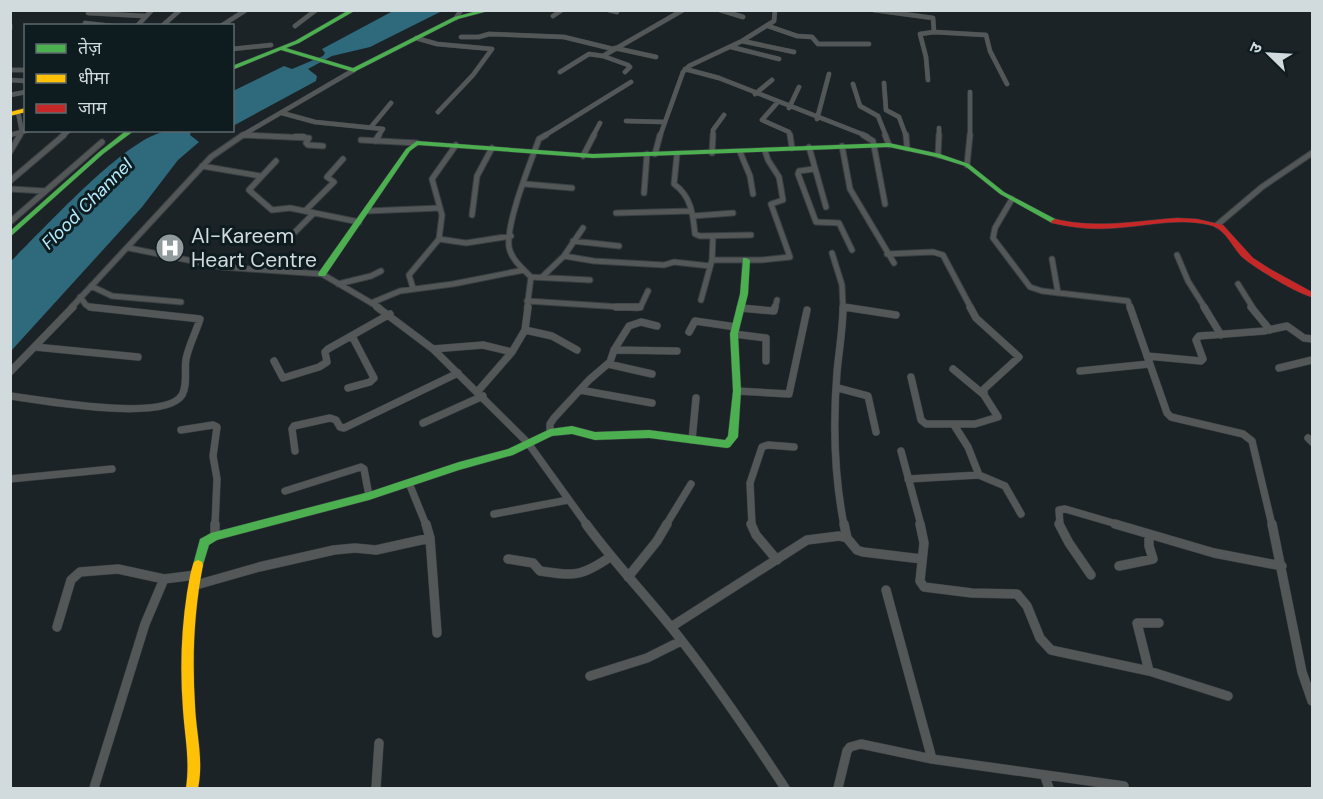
<svg xmlns="http://www.w3.org/2000/svg" width="1323" height="799" font-family="'DM Sans','Noto Sans Devanagari',sans-serif">
<style>
.water{fill:#2e6a7b}
.lines{fill:none;stroke-linecap:round;stroke-linejoin:round}
.street-far3-casing{stroke:#393f42;stroke-width:5}
.street-far2-casing{stroke:#393f42;stroke-width:7}
.street-far1-casing{stroke:#393f42;stroke-width:8}
.street-casing{stroke:#393f42;stroke-width:10}
.fast-casing{stroke:#393f42;stroke-width:1}
.slow-casing{stroke:#393f42;stroke-width:1}
.jam-casing{stroke:#393f42;stroke-width:1}
.street-far3{stroke:#545758;stroke-width:4.5}
.street-far2{stroke:#545758;stroke-width:5}
.street-far1{stroke:#545758;stroke-width:7}
.street{stroke:#545758;stroke-width:9}
.fast{fill:#4caf50;fill-rule:evenodd}
.slow{fill:#ffc107;fill-rule:evenodd}
.jam{fill:#c62828;fill-rule:evenodd}
.labels{text-anchor:middle;stroke-width:6;stroke-linejoin:round;paint-order:stroke}
.far-water-label{font-size:18px;font-style:italic;fill:#b5ebfc;stroke:#0e1c20}
.poi-label{font-size:21px;fill:#d1dadd;stroke:#0e1c20;text-anchor:start}
</style>
<rect width="100%" height="100%" fill="#1b2326"/>
<path class="water" d="M393 11H442L370 47 332 56 308 69 317 76 316 81 233 126V91L284 66 292 69 323 56 325 53 322 49Z
M191 131 190 135 199 142 178 160 142 207 11 351V261C43 230 123 141 163 132 172 130 182 130 191 131Z"/>
<g class="lines">
<g class="street-far3-casing">
<path id="street-far3" d="M609 10 617 12
M720 10 743 17
M874 10 933 18 934 32 920 34 926 57 928 80
M88 13 145 16
M553 16 562 10
M456 18 461 10
M85 23 111 26
M10 25V29
M137 26 152 10
M162 26 180 10
M221 26 246 10
M295 26 316 10
M768 26 797 36 812 37 818 44H869
M934 32 986 35 990 51 1007 84
M461 37H479L489 34 564 37 613 49
M416 38 437 44 492 49 473 75 438 112
M742 41 794 52
M731 47 779 59
M615 48 656 57
M232 49 271 45
M603 56 628 65 630 67 625 72
M685 69 719 78 867 136
M10 70H26
M560 72 589 54 603 56 683 10
M10 80 26 81
M884 83 886 110 899 117 906 136
M853 84 860 106 878 116 886 136
M755 94 772 80
M10 95 26 92
M777 103 762 120 789 132 790 136
M789 108 799 87
M18 112 22 132 19 136
M282 113 315 122 383 129 378 136
M817 119 829 74
M626 121 664 122
M371 127 391 103
M10 135 29 130
M243 135 258 136
M62 136 70 130
M241 136 354 70
M295 136H304
M544 136 631 82
M593 136 600 123
M660 136 683 72 689 66 742 41 774 21 775 10
M713 136V130L724 115
M939 136V128
M970 136V92"/>
</g>
<g class="street-far2-casing">
<path id="street-far2" d="M243 135 309 138 306 143 308 145 323 146
M790 135 792 148
M863 135 873 141 885 204
M885 135 889 145
M906 135 907 148
M361 140 417 143
M375 141 379 135
M842 146 850 189 894 263
M809 147 826 207
M10 152 20 135
M740 152 750 176 753 194
M712 153 713 135
M655 154 660 135
M677 154 674 184C691 196 693 214 695 234L700 236 751 235
M938 155 939 135
M583 156 594 135
M276 161 249 190 272 210 290 208 359 222
M967 165 970 135
M202 166 260 176
M814 169 799 171 798 174 816 222 839 223 852 250
M10 181 64 135
M525 184 572 188
M10 189 45 191
M644 193 647 154
M1012 199 995 228 993 238 1030 287 1042 291 1128 301 1130 308
M305 211 334 182 327 177 343 159
M367 211 440 208
M616 213 691 211
M472 215 477 176 492 148
M693 216 733 213
M10 222 102 142
M1217 225 1262 187 1312 153
M439 239 466 243 511 236
M286 241 314 213
M573 241 619 246
M129 248 222 267 322 274 380 308
M832 253 842 285 843 308
M887 254 933 252 943 255 971 308
M1177 255 1188 281 1205 308
M564 256 594 261 664 265 674 262 710 266
M1052 259 1058 293
M712 260H761L790 257 771 204 783 200 779 177 768 160 765 151
M531 277 590 280
M542 277 564 256 583 228
M338 284 371 276 381 271
M1238 284 1253 308
M91 286 112 296 181 302
M413 288 409 275 439 239 442 215 432 179 456 145
M80 297 86 305 93 308
M701 300 712 260 713 236
M527 301 637 308 641 306 648 291
M371 303 400 291 453 284 524 270
M844 307 851 308
M71 308 211 157 243 135
M527 308 531 277C523 269 511 259 509 247 506 222 530 164 539 139L546 135
M775 308 777 300"/>
</g>
<g class="street-far1-casing">
<path id="street-far1" d="M377 307 433 349 528 443 587 525
M616 307H640
M843 307C843 328 839 350 837 372 833 422 834 475 844 525
M844 307 896 315
M1130 307 1167 413 1171 417 1243 434 1252 441 1272 525
M1204 307 1221 335
M1251 307 1270 330
M740 308 774 311 775 307
M525 330 552 336 577 350
M689 332 695 321 736 327
M734 334 766 338V361
M35 347 138 357
M433 349 483 345 512 352
M614 350 677 351
M1147 356 1201 361 1203 359 1196 340 1199 336 1264 331 1287 326 1304 338 1312 339
M274 361 283 378 319 367 327 362 325 352 328 349 390 314
M608 364 652 374
M1279 368 1312 360
M953 369 983 394
M1080 371 1149 364
M10 372 73 307
M911 377 921 420 926 424H975L998 417 984 395V389L1019 357 976 318 970 307
M348 388 370 382 374 378 352 336
M838 388 868 396 876 432
M580 390 652 403
M478 391 512 352 525 330 528 307
M737 391 789 394 807 310
M10 396C41 400 165 423 182 395 188 384 184 371 186 359 189 345 196 332 200 319L90 307
M423 423 483 396
M954 425 968 447 979 475
M181 430 213 425 217 427 213 456 217 479 215 525
M550 433V424L554 418 589 380 610 362 614 350 629 326 641 322 657 326
M1308 438 1312 442
M692 440 696 398
M295 451 292 429 294 426 330 418 336 420 340 427 344 428 458 373
M901 451 921 525
M10 479 112 469
M908 479 979 475 1005 486 1021 514
M409 483 426 525
M285 491 361 467 364 469 369 496
M494 514 568 500
M666 525 691 484
M752 525 750 483 762 447 768 445 794 447
M1060 525 1059 510 1065 509 1120 525"/>
</g>
<g class="street-casing">
<path id="street" d="M426 524 430 538 437 633
M586 524C612 560 643 592 671 627 712 678 749 733 785 788
M751 524 756 535 777 560
M844 524 847 538
M920 524 924 543 920 581 924 587 972 593 1017 594 1027 606 1040 638 1051 650 1149 671 1228 696
M1059 524 1069 543 1091 575
M1115 524 1214 553 1282 566
M1272 524 1302 672 1312 701
M215 536V524
M508 559 533 563 540 571C574 576 581 577 610 557
M1119 566 1153 559 1149 546V535
M628 577 657 541 667 524
M196 585 259 567 334 550 355 548 376 550 430 538
M886 590 932 759
M57 627 71 580 80 572 118 569 164 579 196 575
M671 627 807 540 839 536 847 538 857 550 863 552 922 559
M1149 671 1137 623H1159
M590 676 647 658 681 641
M1045 777 1049 788
M94 788 145 624 164 579
M376 788 379 743
M838 788 847 751 850 747 861 744 932 759 1124 786"/>
</g>
<g class="fast-casing">
<path id="fast" d="M349 10H356L299 43 286 48 353 68 454 17 481 10H492L458 19 354 72 281 50 232 70V66L295 41Z
M127 130H135L103 154 10 237V231L99 152Z
M417 141 593 154 889 143 940 154 969 164 1004 192 1059 221 1058 223H1052L1000 194 965 166 936 157 889 147 593 158 418 145 410 151 325 276H319L318 274 319 272 406 149Z
M743 258H746L750 260 748 294 738 334 741 391 738 437 730 447 727 448 649 438 595 440 572 434 552 436 513 455 459 470 369 500 217 540 209 545 202 568 198 570 194 568 193 565 200 539 211 533 369 492 459 462 508 449 550 429 572 426 595 432 649 430 725 440 728 436 733 391 730 334 740 294Z"/>
</g>
<g class="slow-casing">
<path id="slow" d="M26 108V112L10 116V112Z
M198 560 202 562 203 565C194 611 192 658 195 705 196 733 204 760 198 788H186C190 760 185 738 183 710 180 671 181 632 187 593 189 583 190 572 194 562Z"/>
</g>
<g class="jam-casing">
<path id="jam" d="M1177 218 1197 219 1223 225 1253 258 1270 269 1312 292V297C1296 293 1253 267 1241 256 1232 246 1226 231 1213 226 1181 217 1148 226 1116 228 1094 230 1074 228 1052 223L1051 221 1055 219C1099 229 1133 221 1177 218Z"/>
</g>
<use href="#street-far3" class="street-far3"/>
<use href="#street-far2" class="street-far2"/>
<use href="#street-far1" class="street-far1"/>
<use href="#street" class="street"/>
<use href="#fast" class="fast"/>
<use href="#slow" class="slow"/>
<use href="#jam" class="jam"/>
</g>
<defs>
<g id="hospital-disc" transform="scale(1.5)"><circle r="9.5" fill="#919a9d" stroke="#0e1c20"/><path d="M-5-5h3v3.5h4V-5h3V5h-3V1.5h-4V5h-3Z" fill="#fff"/></g>
</defs>
<g fill-rule="evenodd">
<use href="#hospital-disc" x="170" y="248"/>
</g>
<g class="labels">
<g class="far-water-label">
<text transform="translate(87 204) rotate(-45)" y="6">Flood Channel</text>
</g>
<g class="poi-label">
<text x="191" y="243">Al-Kareem<tspan x="191" dy="24">Heart Centre</tspan></text>
</g>
</g>
<rect width="1323" height="799" fill="none" stroke="#d1dadd" stroke-width="24"/>
<rect x="24" y="24" width="210" height="108" fill="#0e1c20" stroke="#5c686c" stroke-width="1.5"/>
<rect x="36" y="44" width="30" height="9" fill="#4caf50" stroke="#5c686c" stroke-width="1.5"/>
<text x="78" y="54" font-size="18" fill="#d1dadd">तेज़</text>
<rect x="36" y="74" width="30" height="9" fill="#ffc107" stroke="#5c686c" stroke-width="1.5"/>
<text x="78" y="84" font-size="18" fill="#d1dadd">धीमा</text>
<rect x="36" y="104" width="30" height="9" fill="#c62828" stroke="#5c686c" stroke-width="1.5"/>
<text x="78" y="114" font-size="18" fill="#d1dadd">जाम</text>
<g transform="translate(1269 54) rotate(294)" stroke="#0e1c20" stroke-width="4.5" paint-order="stroke">
<path d="M0-4.5L10 22L0 15L-10 22Z" fill="#d1dadd"/>
<text y="-9" font-size="16" font-weight="bold" text-anchor="middle" fill="#d1dadd">उ</text>
</g>
</svg>
